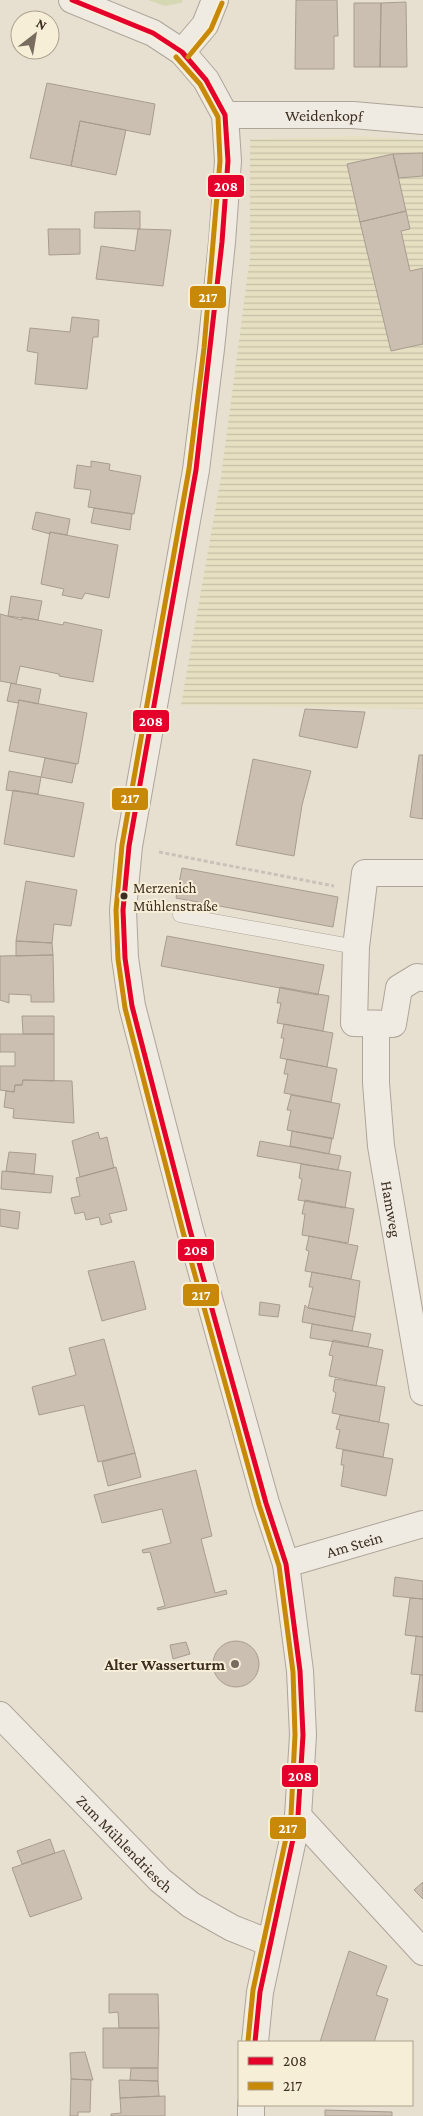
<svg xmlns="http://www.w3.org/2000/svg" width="423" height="2116" font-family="'Crimson Pro',serif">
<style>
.farmland{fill:url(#farmland-rules)}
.grass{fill:#d6d7b3}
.building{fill:#cbbfb2;stroke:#a89c90}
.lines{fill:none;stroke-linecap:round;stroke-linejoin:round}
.service-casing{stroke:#ada599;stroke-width:15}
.minor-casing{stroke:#ada599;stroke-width:28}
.path{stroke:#c8c2b9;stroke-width:3;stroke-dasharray:4 2.5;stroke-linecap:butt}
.service{stroke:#efebe3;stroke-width:14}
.minor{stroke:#efebe3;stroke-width:26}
.bus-1-casing{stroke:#f7eed8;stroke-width:9}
.bus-2-casing{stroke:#f7eed8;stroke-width:9}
.bus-1{stroke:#e4002b;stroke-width:5}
.bus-2{stroke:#c88808;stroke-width:5}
.bus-dot{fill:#3d2e20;stroke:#f7eed8;stroke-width:2}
.poi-dot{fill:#786c5e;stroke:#f7eed8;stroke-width:2}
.labels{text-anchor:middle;stroke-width:4;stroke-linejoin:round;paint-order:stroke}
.bus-label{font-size:15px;fill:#3d2e20;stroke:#f7eed8;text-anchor:start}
.street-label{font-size:16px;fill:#3d2e20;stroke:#f7eed8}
.poi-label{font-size:16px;font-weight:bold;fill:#3d2e20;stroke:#f7eed8;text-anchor:end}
.line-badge{stroke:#f7eed8;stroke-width:2}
.badge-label{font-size:14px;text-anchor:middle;font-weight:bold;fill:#fff}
</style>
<defs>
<pattern id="farmland-rules" width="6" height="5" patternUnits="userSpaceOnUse" patternTransform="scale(1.25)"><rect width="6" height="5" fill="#e6dfc2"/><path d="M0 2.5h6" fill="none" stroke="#c6c0a6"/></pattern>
</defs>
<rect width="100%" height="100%" fill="#e7e0d1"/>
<path class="farmland" d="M359 136 423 140V709L181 705 221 477 250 257V139Z"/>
<path class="grass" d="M148 0H183L181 3 165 6Z"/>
<path class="building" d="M296 0H337L338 36H334V69H295Z
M406 2 407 67H380L381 3Z
M354 3H381L380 67H354Z
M47 83 155 104 150 135 80 121 71 166 30 158Z
M80 121 126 130 116 175 71 166Z
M423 153V176L399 178 393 154Z
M393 154 406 211 360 222 347 164Z
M140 211V229L94 228 95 212Z
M406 211 410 229 401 231 410 271 423 268V344L391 351 360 222Z
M48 229H80V254L49 255Z
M138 229 171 230 163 286 96 279 101 246 135 251Z
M72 317 99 320 98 337H93L87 389 35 384 38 353 27 351 30 328 70 332Z
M91 461 110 464 109 470 141 476 134 514 88 507 91 490 74 488 77 465 91 467Z
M94 508 132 514 130 530 91 523Z
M36 512 70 519 67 535 50 532V534L32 529Z
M50 532 118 545 109 598 85 593 82 599 62 595 64 589 41 584Z
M11 596 42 601 38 620 8 616Z
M0 614 22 620V617L63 625 64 622 102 630 93 682 59 676V674L20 666 16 684 0 681Z
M11 683 41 689 38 704 19 700 18 703 7 701Z
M19 700 87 713 78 764 9 751Z
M305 709 365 712 357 748 299 736Z
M419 755H423V819L410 817Z
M45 758 76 764 72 783 41 777Z
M253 759 311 771 302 805 294 856 236 845Z
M9 771 41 777 38 794 6 790Z
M13 790 84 803 74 857 4 844Z
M182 868 338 897 333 927 176 898Z
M26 881 77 890 71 926 54 924 52 943 16 941Z
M167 936 324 965 318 995 161 966Z
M16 941 52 943 53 955 16 956Z
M53 955 54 1002H31V995L9 994V1003L0 1000V956Z
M280 987 329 996 323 1031 277 1023 281 1003H277Z
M22 1016H54V1034H23Z
M284 1024 333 1033 327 1067 280 1058 284 1038H281Z
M0 1034H54V1081L23 1080 22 1085H15L14 1092 0 1090V1066H15V1052H0Z
M287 1059 337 1069 331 1102 284 1093 288 1074H284Z
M23 1080 72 1081 74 1123 13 1118 14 1109 4 1107 6 1091 14 1092 15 1085H22Z
M291 1095 340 1104 333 1139 287 1130 291 1110H287Z
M292 1131 332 1138 329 1154 290 1146Z
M98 1132 100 1139 107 1137 114 1168 80 1177 72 1141Z
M260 1141 341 1156 338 1170 257 1156Z
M9 1152 36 1154 34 1174 6 1171Z
M301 1164 351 1172 345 1208 298 1200 302 1179 299 1178Z
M116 1167 127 1210 109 1214 112 1222 101 1225 99 1217 86 1220 84 1212 75 1214 71 1198 80 1196 76 1178Z
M2 1171 53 1176 51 1193 1 1189Z
M305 1200 354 1209 348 1243 302 1235 305 1214H302Z
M0 1209 20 1212 18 1229 0 1226Z
M309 1236 358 1246 351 1279 305 1271 309 1251 306 1250Z
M134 1261 146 1309 102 1321 88 1271Z
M312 1272 360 1281 355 1317 308 1308 313 1287H309Z
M260 1302 280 1305 278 1317 259 1315Z
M305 1305 308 1308 355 1317 352 1331 302 1322Z
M312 1324 371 1334 368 1347 310 1338Z
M104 1339 135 1453 98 1462 84 1405 39 1415 32 1387 76 1375 69 1348Z
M333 1340 383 1350 376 1386 329 1376 333 1356 329 1355Z
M335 1379 385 1387 379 1422 332 1413 336 1393 333 1391Z
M340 1415 389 1424 383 1457 336 1448 340 1430 336 1429Z
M343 1450 393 1459 386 1496 341 1486 344 1465H341Z
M135 1453 141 1477 108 1486 102 1462Z
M196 1470 212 1536 201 1539 215 1593 226 1590 227 1594 158 1610 157 1608 165 1606 150 1552 143 1553 142 1550 171 1543 162 1509 102 1523 94 1495Z
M395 1577 423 1581V1599L393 1596Z
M410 1598 423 1599V1637L405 1635Z
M416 1636 423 1637V1675L411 1674Z
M213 1664a23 23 0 1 1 46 0a23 23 0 1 1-46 0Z
M186 1642 190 1654 173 1659 170 1645Z
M420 1675H423V1712L415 1711Z
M50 1839 55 1853 22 1864 17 1851Z
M64 1850 82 1899 30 1917 12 1868Z
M423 1882V1899L414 1890Z
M349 1951 387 1966 376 1995 388 1999 374 2042H320Z
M109 1994H158L159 2028H119L118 2012 109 2013Z
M103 2028H159L158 2068H103Z
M85 2052 93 2080 71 2079 70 2053Z
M131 2068H158V2081L130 2080Z
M71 2079 91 2080 90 2112H78V2116H70Z
M119 2080 158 2081 159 2096 120 2098Z
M165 2096V2116H111V2114L121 2113 120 2098Z
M325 2110 392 2112V2116H325Z"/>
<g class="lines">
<g class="service-casing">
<path id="service" d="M180 915 356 947"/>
</g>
<g class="minor-casing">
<g id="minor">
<path d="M72 0 153 33 182 52 206 80 225 115 228 161 222 242 211 349 196 470 129 846 123 910 125 958 132 1006 190 1230 266 1503 286 1564 300 1671 303 1735 298 1816 260 1992 255 2042"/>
<path d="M182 52 205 25 215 0"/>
<path id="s1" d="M225 115H353L423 121"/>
<path d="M423 873H365L356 947 354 1023 393 1024 399 988 417 977 423 978"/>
<path id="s2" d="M376 1024V1083L381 1146 423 1392"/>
<path id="s3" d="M286 1564 423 1524"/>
<path id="s4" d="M0 1715 160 1880 191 1905 232 1928 270 1943"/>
<path d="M298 1816 423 1952"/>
<path d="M251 2105V2116"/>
</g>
</g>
<path class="path" d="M159 852 334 886"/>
<use href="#service" class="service"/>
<use href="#minor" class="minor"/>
<g class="bus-1-casing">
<path id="bus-1" d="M72 0 153 33 182 52 206 80 225 115 228 161 222 242 196 470 129 846 123 910 125 958 132 1006 190 1230 266 1503 286 1564 300 1671 303 1735 298 1816 260 1992 255 2042"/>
</g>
<g class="bus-2-casing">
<path id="bus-2" d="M176 57 200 84 218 117 220 161 204 348 189 469 122 845 116 910 118 959 125 1008 183 1232 259 1505 279 1566 293 1672 295 1735 291 1815 253 1990 248 2041
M188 57 211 29 222 3"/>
</g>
<use href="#bus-1" class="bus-1"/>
<use href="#bus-2" class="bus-2"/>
</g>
<circle class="bus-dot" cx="124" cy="896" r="4.5"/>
<circle class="poi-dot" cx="235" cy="1664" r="5"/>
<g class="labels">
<g class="bus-label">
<text x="133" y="893">Merzenich<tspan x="133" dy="18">Mühlenstraße</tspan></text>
</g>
<g class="street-label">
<text dy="6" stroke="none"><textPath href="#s1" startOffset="99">Weidenkopf</textPath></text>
<text dy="6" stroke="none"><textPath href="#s2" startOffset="186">Hamweg</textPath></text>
<text dy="6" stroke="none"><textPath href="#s3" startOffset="71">Am Stein</textPath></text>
<text dy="6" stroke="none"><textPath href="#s4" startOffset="179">Zum Mühlendriesch</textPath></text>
</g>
<g class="poi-label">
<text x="225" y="1670">Alter Wasserturm</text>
</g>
</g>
<g class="line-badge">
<rect x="207" y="174" width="38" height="24" rx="5" fill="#e4002b"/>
<rect x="189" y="285" width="38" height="24" rx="5" fill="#c88808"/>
<rect x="132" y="709" width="38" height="24" rx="5" fill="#e4002b"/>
<rect x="111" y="787" width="38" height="24" rx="5" fill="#c88808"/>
<rect x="177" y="1238" width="38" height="24" rx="5" fill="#e4002b"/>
<rect x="182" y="1283" width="38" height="24" rx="5" fill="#c88808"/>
<rect x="281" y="1764" width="38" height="24" rx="5" fill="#e4002b"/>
<rect x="269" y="1816" width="38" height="24" rx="5" fill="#c88808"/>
</g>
<g class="badge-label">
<text x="226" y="191">208</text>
<text x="208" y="302">217</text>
<text x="151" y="726">208</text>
<text x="130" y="803">217</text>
<text x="196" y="1255">208</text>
<text x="201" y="1300">217</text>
<text x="300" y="1781">208</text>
<text x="288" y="1833">217</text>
</g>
<rect x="238" y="2041" width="175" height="65" fill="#f7eed8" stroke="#ada18e"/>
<rect x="248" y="2057" width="25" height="8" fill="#e4002b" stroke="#ada18e"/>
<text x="283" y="2066" font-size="15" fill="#3d2e20">208</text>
<rect x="248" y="2082" width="25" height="8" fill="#c88808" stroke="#ada18e"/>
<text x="283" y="2091" font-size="15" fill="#3d2e20">217</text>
<g transform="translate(35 35) rotate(31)"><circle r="24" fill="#f7eed8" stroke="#ada18e"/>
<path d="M0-4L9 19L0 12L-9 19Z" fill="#786c5e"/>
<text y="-8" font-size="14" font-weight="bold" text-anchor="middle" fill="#3d2e20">N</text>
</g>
</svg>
